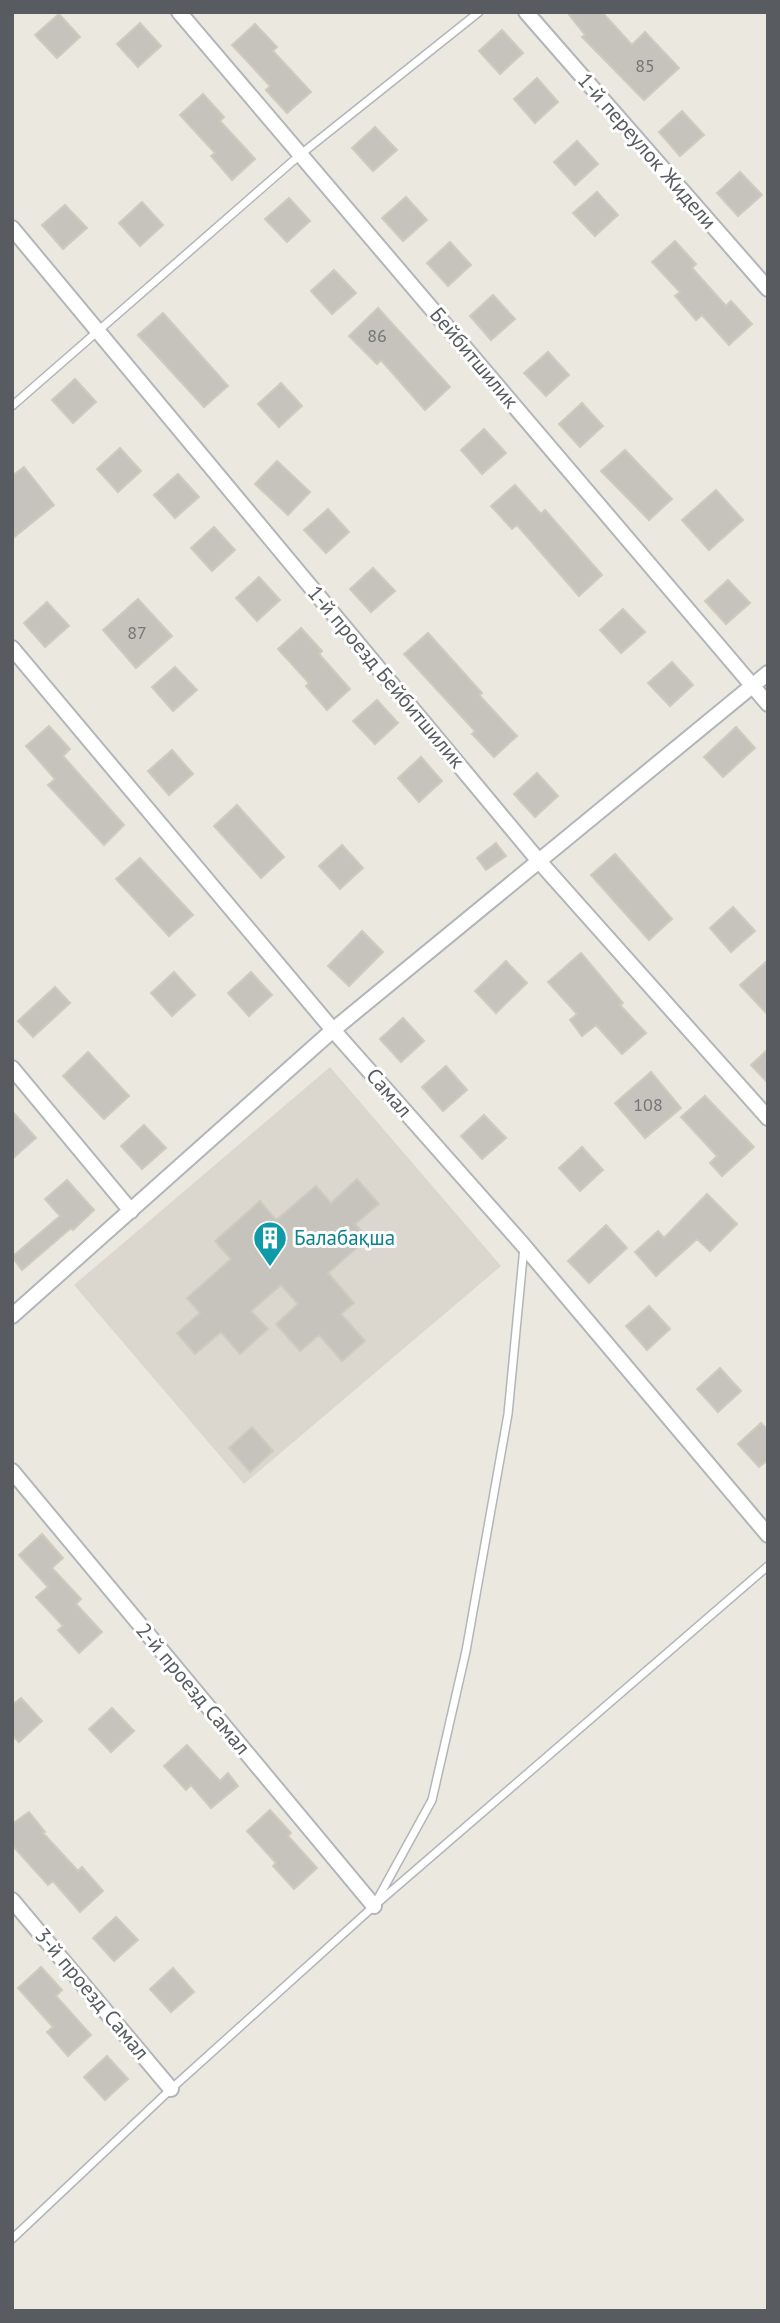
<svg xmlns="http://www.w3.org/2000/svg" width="780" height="2323" font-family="'PT Sans',sans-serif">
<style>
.education{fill:#dbd7ce}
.building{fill:#c6c3bd;stroke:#cfcabe;stroke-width:2}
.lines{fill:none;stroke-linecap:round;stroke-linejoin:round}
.service-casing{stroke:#b2b6ba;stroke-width:10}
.minor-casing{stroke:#b2b6ba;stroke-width:18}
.service{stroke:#fff;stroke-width:7}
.minor{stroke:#fff;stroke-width:14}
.labels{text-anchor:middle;stroke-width:6;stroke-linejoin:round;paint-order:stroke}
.number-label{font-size:18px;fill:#747677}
.street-label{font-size:21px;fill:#585c60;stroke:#fff}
.culture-label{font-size:21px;fill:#0d838f;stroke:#fff;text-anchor:start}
</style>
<rect width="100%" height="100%" fill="#ebe8df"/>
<path class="education" d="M330 1067 501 1266 244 1484 74 1285Z"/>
<path class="building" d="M567 12H602L632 45 645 32 679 68 644 100 582 37 585 35Z
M59 14 80 37 57 58 35 35Z
M140 23 161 46 138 67 117 44Z
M255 24 277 47 273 51 311 92 287 113 266 90 270 86 232 45Z
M502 30 523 53 500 74 479 51Z
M537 78 558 102 535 123 514 99Z
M203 94 224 117 220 121 255 159 232 180 211 156 215 153 180 115Z
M682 111 704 135 680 156 659 132Z
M375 127 397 150 373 171 352 148Z
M577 141 598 164 575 185 554 162Z
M740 172 762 195 738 216 717 193Z
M597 192 618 215 595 236 573 213Z
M406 197 427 220 403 241 382 218Z
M289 198 310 221 287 242 265 219Z
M142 202 163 225 140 246 119 223Z
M65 205 87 228 63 249 42 225Z
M675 241 696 264 692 268 726 306 731 301 752 324 729 345 702 315 696 320 675 296 680 292 652 262Z
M450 242 471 265 448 286 427 263Z
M334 270 356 293 332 314 311 291Z
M493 295 515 319 491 340 470 316Z
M378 308 450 387 425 410 381 360 377 364 349 336Z
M163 313 228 386 204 407 138 335Z
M548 352 569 375 546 396 524 373Z
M75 379 96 402 73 423 52 400Z
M281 383 302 406 279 427 258 404Z
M582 403 603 426 580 447 559 424Z
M484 429 506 453 482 474 461 450Z
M120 448 141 471 118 492 97 469Z
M625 450 672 499 649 520 601 471Z
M277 461 310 492 288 515 255 484Z
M24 467 54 505 12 539V476Z
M178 474 199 497 175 518 154 495Z
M515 485 541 514 545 510 602 575 579 596 517 525 512 529 491 506Z
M716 490 743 520 709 550 682 520Z
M328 509 349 532 326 553 304 530Z
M214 527 235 550 212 571 191 548Z
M373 568 395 591 371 612 350 589Z
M259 577 280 600 257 621 236 598Z
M728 580 750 603 726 624 705 601Z
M138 599 172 636 136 668 103 630Z
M47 602 69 626 45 647 24 623Z
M623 609 645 632 621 653 600 630Z
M301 628 322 651 319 654 350 689 327 710 306 686 309 683 278 649Z
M428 633 482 693 479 695 517 736 494 757 472 734 475 731 404 654Z
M672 662 693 685 670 706 648 683Z
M175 667 197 690 173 711 152 687Z
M377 700 398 723 375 744 353 721Z
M49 726 70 749 63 756 124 825 104 845 48 785 55 779 26 746Z
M736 727 755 748 723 777 704 757Z
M172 750 193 774 169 795 148 771Z
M421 757 442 781 419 802 398 778Z
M537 773 558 796 535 817 514 794Z
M237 805 284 857 261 878 214 826Z
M496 843 506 856 486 870 477 858Z
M342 845 363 868 340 889 319 866Z
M615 854 672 919 649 940 591 875Z
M140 858 193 915 169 936 116 879Z
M733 907 755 931 731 952 710 928Z
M362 931 383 952 349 986 328 966Z
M581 953 623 1003 620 1005 646 1033 622 1054 596 1025 582 1036 570 1020 577 1014 548 982Z
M768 960V1015L740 985Z
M506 961 527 983 496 1013 475 991Z
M174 972 195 995 172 1016 151 993Z
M251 972 272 995 249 1016 228 993Z
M55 987 70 1003 33 1037 18 1021Z
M403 1018 424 1041 401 1062 380 1039Z
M768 1049V1083L751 1065Z
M88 1052 129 1096 104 1119 63 1076Z
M446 1066 467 1090 443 1111 422 1087Z
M651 1072 681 1108 645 1138 615 1103Z
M705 1096 754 1147 722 1176 710 1163 717 1156 681 1117Z
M12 1111 36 1138 12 1159Z
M484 1115 506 1138 482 1159 461 1136Z
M144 1125 166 1148 142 1169 121 1146Z
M582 1147 603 1170 580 1191 559 1168Z
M357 1179 379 1204 355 1224 368 1238 328 1273 354 1303 341 1314 365 1341 342 1361 319 1335 300 1351 276 1324 298 1304 281 1285 251 1311 268 1329 240 1354 221 1332 195 1354 177 1333 200 1313 187 1298 231 1259 215 1241 260 1201 276 1220 316 1186 331 1203Z
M67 1180 94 1210 73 1230 71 1228 22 1270 12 1257 60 1216 45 1199Z
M707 1194 737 1224 710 1251 697 1239 656 1276 635 1252 658 1231 664 1238Z
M606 1225 627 1248 589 1283 568 1261Z
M649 1306 670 1329 647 1350 626 1326Z
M720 1368 741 1391 718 1412 697 1389Z
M761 1423 768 1430V1460L759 1467 738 1444Z
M252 1427 273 1451 250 1472 229 1448Z
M42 1534 63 1558 52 1568 81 1599 76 1604 102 1632 79 1653 58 1630 63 1626 36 1597 48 1587 19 1555Z
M21 1698 42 1721 19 1742 12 1735V1705Z
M112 1708 134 1731 111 1752 89 1729Z
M187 1745 220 1781 228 1773 238 1786 211 1808 191 1785 186 1790 164 1766Z
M270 1810 291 1833 288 1836 317 1868 294 1889 273 1866 276 1863 247 1831Z
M29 1812 45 1832 43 1833 78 1871 82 1867 103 1891 80 1912 53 1881 48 1885 12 1845V1824Z
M116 1917 138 1940 114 1961 93 1938Z
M41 1967 62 1990 56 1996 91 2035 68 2056 47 2032 53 2027 18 1988Z
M173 1968 194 1992 171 2012 150 1989Z
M107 2056 128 2079 105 2100 84 2077Z"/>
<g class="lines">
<g class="service-casing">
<path id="service" d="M12 406 301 154 479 12
M376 1902 432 1800 466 1651 508 1414 524 1247
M12 2239 171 2089 374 1906 768 1566"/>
</g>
<g class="minor-casing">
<path id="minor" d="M179 12 768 704
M526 12 768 289
M12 228 538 860 768 1118
M12 648 333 1030 524 1246 768 1535
M12 1068 131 1211
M12 1316 333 1030 768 673
M12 1471 374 1906
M12 1900 171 2089"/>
</g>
<use href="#service" class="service"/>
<use href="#minor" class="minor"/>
</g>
<defs>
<g id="building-pin" transform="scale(1.75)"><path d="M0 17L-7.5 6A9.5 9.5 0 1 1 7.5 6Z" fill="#0f9aa8" stroke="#fff"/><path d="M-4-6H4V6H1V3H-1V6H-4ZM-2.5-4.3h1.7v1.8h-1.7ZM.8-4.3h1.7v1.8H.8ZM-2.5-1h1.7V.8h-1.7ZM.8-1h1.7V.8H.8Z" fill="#fff"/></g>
</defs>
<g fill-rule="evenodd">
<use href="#building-pin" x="270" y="1238"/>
</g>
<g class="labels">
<g class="number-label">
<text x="645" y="72">85</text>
<text x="377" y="342">86</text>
<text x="137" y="639">87</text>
<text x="648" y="1111">108</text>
</g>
<g class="street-label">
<text transform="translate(647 151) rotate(49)" y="7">1-й переулок Жидели</text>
<text transform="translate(474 358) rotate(50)" y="7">Бейбитшилик</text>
<text transform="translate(386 677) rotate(50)" y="7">1-й проезд Бейбитшилик</text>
<text transform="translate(389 1093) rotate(49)" y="7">Самал</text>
<text transform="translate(193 1689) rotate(50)" y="7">2-й проезд Самал</text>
<text transform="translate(92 1994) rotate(50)" y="7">3-й проезд Самал</text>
</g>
<g class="culture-label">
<text x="294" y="1245">Балабақша</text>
</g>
</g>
<rect width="780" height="2323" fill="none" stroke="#585c60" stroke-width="28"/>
</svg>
